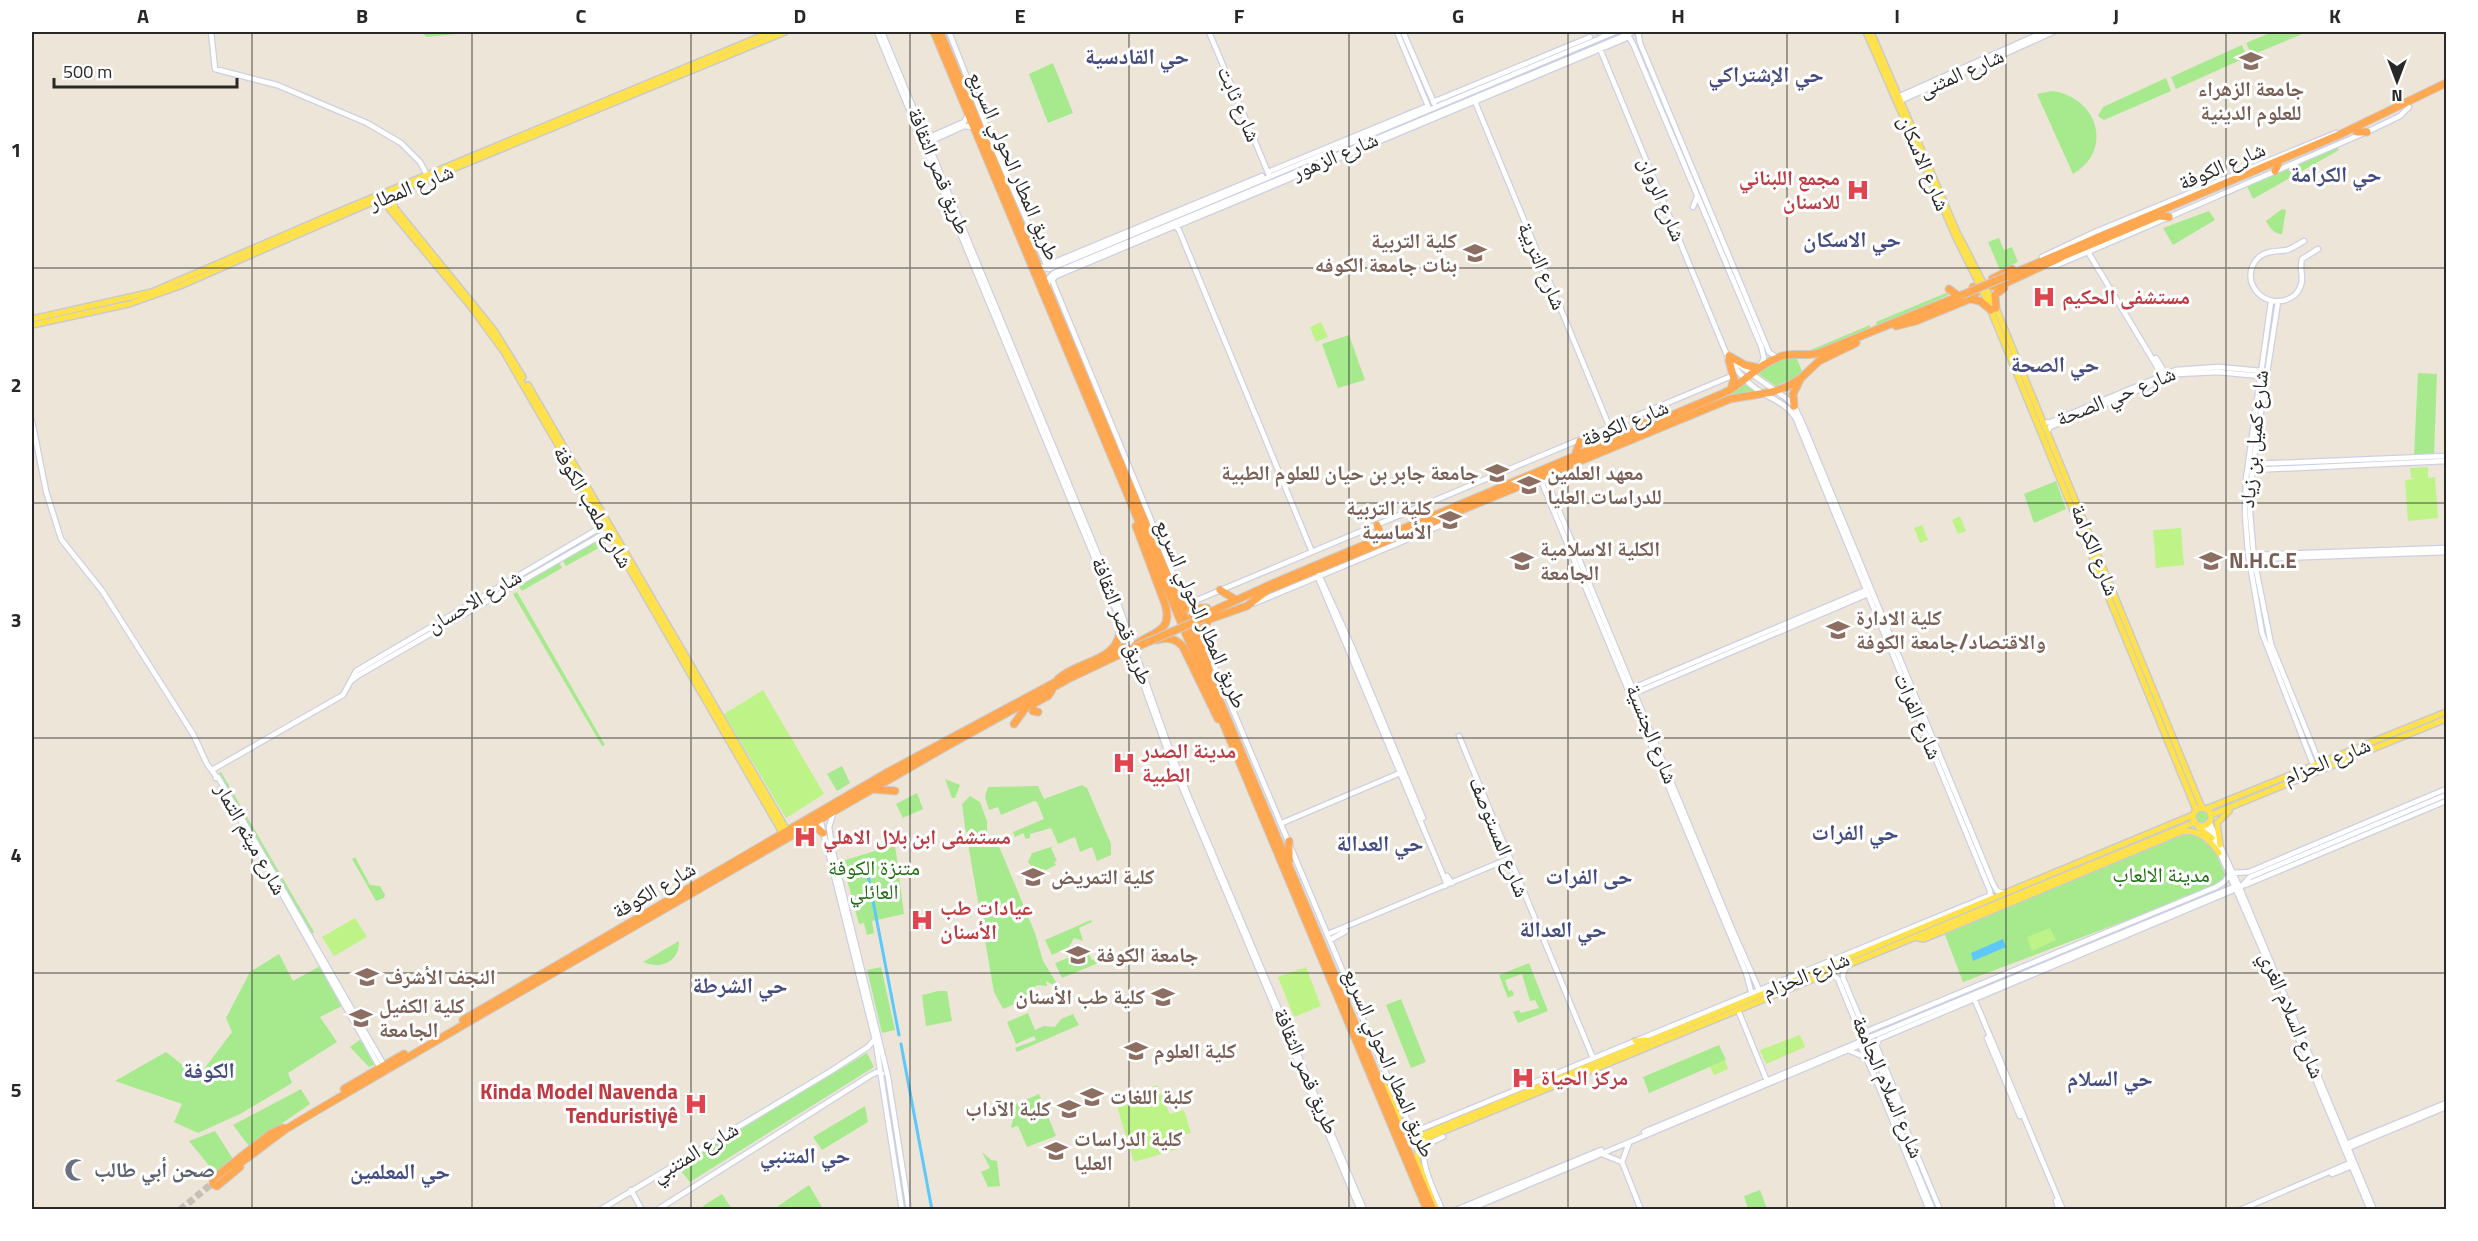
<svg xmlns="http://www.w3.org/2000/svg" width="2478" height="1241" font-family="'Titillium Web','Noto Naskh Arabic',sans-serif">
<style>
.green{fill:#a7ea8e}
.pitch{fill:#bef388}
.water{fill:#5ec7fc}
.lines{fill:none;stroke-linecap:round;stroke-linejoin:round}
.canal{stroke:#5ec7fc;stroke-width:3}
.highway-tunnel{stroke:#c6bfb5;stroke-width:7;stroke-dasharray:7 3.5;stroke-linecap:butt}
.secondary-casing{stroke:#cdd0e4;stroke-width:7}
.primary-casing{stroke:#cbcbcb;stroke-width:8}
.highway-casing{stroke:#cbcbcb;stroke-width:9}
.secondary{stroke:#fff;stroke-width:4.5}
.primary{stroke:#ffe14b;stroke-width:5}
.highway{stroke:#ffa851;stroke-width:7}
.highway-bridge-casing{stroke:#cbcbcb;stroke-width:9;stroke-linecap:butt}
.highway-bridge{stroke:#ffa851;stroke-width:7}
.grid{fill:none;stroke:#282828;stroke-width:1.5;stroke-opacity:0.55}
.labels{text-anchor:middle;stroke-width:6;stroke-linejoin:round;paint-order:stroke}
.street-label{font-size:21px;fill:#282828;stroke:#fff}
.education-label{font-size:21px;font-weight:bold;fill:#785e54;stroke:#fff;text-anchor:start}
.health-label{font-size:21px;font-weight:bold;fill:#be3a42;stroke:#fff;text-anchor:start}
.park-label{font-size:21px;fill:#1e6c11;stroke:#fff}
.worship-label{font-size:21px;font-weight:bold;fill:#5b616d;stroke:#fff;text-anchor:start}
.neighbourhood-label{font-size:22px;font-weight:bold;fill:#444b7e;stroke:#fff}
.neatline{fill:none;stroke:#282828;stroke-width:2}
.grid-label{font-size:20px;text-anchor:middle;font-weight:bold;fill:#282828}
</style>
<rect width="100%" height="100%" fill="#ede5d8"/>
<path class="green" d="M420 32H476L427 37Z
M2272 32H2307L2252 55 2246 43Z
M2242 45 2247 57 2176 89 2171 77Z
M1053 63 1073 113 1048 123 1029 74Z
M2166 78 2171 91 2104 120 2098 116 2103 107Z
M2052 91C2098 97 2114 150 2073 174L2037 94Z
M2337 146 2339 150 2253 199 2247 186Z
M2282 209 2286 210 2282 234C2275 235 2269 227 2266 221Z
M2209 211 2215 220 2173 245 2163 228Z
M1999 238 2004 250 2012 247 2018 262 2000 270 1988 242Z
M1946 293 1950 294 1877 328 1876 322Z
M1870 325V330L1818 351H1808Z
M1349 335 1365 380 1338 388 1322 344Z
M1791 357 1797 359 1802 371 1798 376 1776 386 1757 373 1775 362Z
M2418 373 2437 374 2434 455 2414 456Z
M1742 382 1756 393 1733 394 1695 409Z
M2056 481 2066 509 2034 523 2024 494Z
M601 535 606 544 566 566 561 558Z
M558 560 562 568 522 591 517 583Z
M517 592 605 745 602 746 513 594Z
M842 766 850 783 837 791 827 774Z
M221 772 314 932 311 935 218 774Z
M945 779 960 785 955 798H952Z
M1082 785 1087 788 1111 844V855L1097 861 1092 847 1080 852 1075 837 1058 844 1051 828 1030 834V838L1026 839 1023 833 1015 837 1013 832 1044 819 1037 802 1034 801 1001 815 998 807 989 810 985 797 988 787 1038 786 1044 799Z
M917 793 923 809 903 818 896 804Z
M970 796 980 802 987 821V834L996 839 1035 933 1043 961 1056 982 1053 985 1046 981 1047 986 1037 985 1031 990 1029 998 1003 1009 994 992 965 827 962 804Z
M2195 817a7 7 0 1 1 14 0a7 7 0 1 1-14 0Z
M2187 833C2213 837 2219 860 2228 882L1963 982 1944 932Z
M895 845 904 914 872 921 874 933 867 935 864 923 859 924 842 861Z
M1054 846 1051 848 1057 861 1054 862 1056 865 1046 870 1041 869 1040 874 1034 877 1031 871 1033 868 1028 862 1032 853Z
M355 857 370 885 380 886 385 895 384 898 376 901 352 859Z
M1091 920 1092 922 1079 928 1083 941 1074 938 1069 947 1052 955 1045 940Z
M679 941C680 962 660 970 643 962Z
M1087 950 1092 960 1106 955 1108 959 1062 978 1055 963 1073 956 1083 960Z
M279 954 293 981 320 966 342 1006 320 1017 337 1042 288 1073 292 1083 240 1114 198 1133 174 1122 182 1104 115 1081 166 1052 198 1077 232 1032 226 1018 250 972Z
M1529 963 1548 1011 1518 1023 1513 1012 1519 1010 1521 1013 1539 1008 1535 1000 1530 1001 1522 974 1505 980 1509 991 1512 990 1514 995 1508 998 1499 975Z
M881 967 895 1030 882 1033 867 970Z
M938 991H947L952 1021 926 1026 922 995Z
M1401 999 1426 1062 1411 1068 1386 1005Z
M1028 1013 1035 1030 1044 1026 1055 1027 1061 1019 1073 1014 1079 1025 1017 1052 1015 1048 1036 1040 1034 1036 1016 1044 1007 1022Z
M361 1039 374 1065 369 1067 350 1047Z
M1719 1045 1726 1060 1649 1093 1643 1077Z
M867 1053 874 1067 690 1182 678 1167Z
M301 1089 310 1104 249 1146 233 1125Z
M1039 1094 1056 1136 1027 1147 1018 1126 1011 1128 1016 1104Z
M865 1106 868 1122 822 1150 813 1137Z
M215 1131 233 1159 215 1173 189 1141Z
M982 1152 991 1160 997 1161 1000 1186 988 1187 981 1172 990 1168Z
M809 1185 822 1207 817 1209H781L778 1206Z
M1760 1190 1767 1209H1748L1744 1196Z
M722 1194 732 1209H705L703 1206Z"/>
<path class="pitch" d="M1321 322 1328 337 1316 342 1310 327Z
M2428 467V478L2435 477 2438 518 2408 521 2405 480 2416 479 2411 478 2410 468Z
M1960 516 1966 531 1958 534 1952 520Z
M1922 525 1928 540 1920 543 1914 528Z
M2181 528 2184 565 2156 568 2153 530Z
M763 690 824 794 786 818 724 714Z
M355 918 367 937 334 956 322 937Z
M2050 928 2056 940 2032 951 2027 937Z
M1306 967 1321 1006 1294 1017 1278 977Z
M1800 1035 1805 1047 1766 1064 1760 1050Z
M1725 1060 1728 1069 1714 1075 1710 1067Z
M1157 1085 1170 1114 1184 1110 1191 1133 1175 1136 1178 1149 1134 1162 1115 1100Z"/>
<path class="water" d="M2003 939 2006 947 1973 961 1971 953Z"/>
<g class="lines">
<path class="canal" d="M865 860 899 1035
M901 1044 932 1210"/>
<path class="highway-tunnel" d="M180 1210 215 1181"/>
<g class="secondary-casing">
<path id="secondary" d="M211 32 215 69 277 85 367 123 401 143 420 162 427 175
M877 32 1120 620 1171 761 1360 1210
M882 32 1116 598 1168 744 1190 800 1364 1210
M949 32 995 148 1046 264H1050L1262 176
M1209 32 1269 175
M1397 32 1428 106
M1403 32 1434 103
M1598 32 1610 33
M1638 32 1640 43 1769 352 1777 358
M1623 35 1629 37 1634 46 1761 346 1764 358 1760 366
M1600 49 1729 360C1737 370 1744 380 1755 388 1769 399 1787 402 1796 419L1990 891V898
M1478 96 1476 104 1610 428
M1900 96 2044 32
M1902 100 2053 32
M1476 101 1629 37
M1433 102 1590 37
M925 139 964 122 968 115
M927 143 964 126 974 127
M1268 172 1428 106
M1693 207 1697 197
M1179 225 1473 102
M1175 226 1056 276 1052 280 1177 583 1185 599 1190 603 1734 375
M1175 226 1179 230 1312 552
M2304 241C2299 244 2293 248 2287 250 2278 252 2267 250 2259 257 2235 280 2267 316 2295 295 2308 280 2298 273 2302 259L2318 249
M2088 252 2162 375
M2042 257 2095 232 2336 133
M1039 266 1049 269 1064 263 1615 32
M2046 266 2057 265 2088 252 2371 130 2400 116 2409 107
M1047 286 1049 278 1054 273 1633 32
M2271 302 2246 479 2245 513 2248 553 2262 633 2314 767
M2278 302 2252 470 2250 513 2254 559 2271 644 2320 764
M2156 358 2165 373
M1733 361 1786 398 1794 406 1802 422 1993 884 1997 891 2004 893
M32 421 46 491 61 539 103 592 193 734 207 764 216 776
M2043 423 2051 422 2176 370 2219 367 2261 371
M2047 432 2050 427 2177 374 2218 372 2260 376
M2253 464 2446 456
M2252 470 2446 461
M1547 475 1548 484 1733 931 1759 990 1761 991
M1536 478 1542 483 1746 973 1752 995
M2254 555 2446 548
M2254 559 2446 552
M1319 575V580L1446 882 1445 886
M1319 575 1353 649 1423 818
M1255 603 1449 522
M1203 633 1206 646 1381 1062 1412 1130 1421 1129 1991 895
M351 681 359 675 607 532
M1633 688 1866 590
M1635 693 1868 594
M1459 736 1593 1058
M212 770 343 695 356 671 603 526
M216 778 218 777 384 1065
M237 814 380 1068
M833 814 829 827 832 848 888 1077 909 1210
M820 819 876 1044 902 1210
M2209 822 2240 888 2374 1210
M1282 823 1400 773
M2205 825 2220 853 2265 956
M2233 873 2249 872 2446 789
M1447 876 1452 883
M2245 885 2446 801
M2240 888 2250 877 2446 795
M1328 934 1508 859
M1330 940 1346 931
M1847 966 1843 973V978L1940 1210
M1830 973 1838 979 1867 1050
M1974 998 2063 1210
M1738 1010 1767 1081
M2288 1014 2370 1210
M1865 1032 2216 887 2224 882 2229 875
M1868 1038 2231 888
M1987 1038 2020 1116
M1848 1050 1867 1058
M1884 1091 1933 1210
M1901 1106 1876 1045 1879 1039 2236 889
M1644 1132 1857 1043 1862 1039
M2346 1144 2446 1103
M2348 1148 2446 1107
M1602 1154 1622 1162
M1622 1162 1641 1210
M1622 1162 1629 1143
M2332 1174 2352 1166
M631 1190 642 1210
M2056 1201 2059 1210
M600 1210 831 1071 868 1047 875 1039
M657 1210 871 1075 877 1072 882 1074
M1442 1210C1437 1196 1416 1158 1427 1146 1431 1142 1438 1139 1443 1137
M1456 1210 1601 1150
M1468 1210 1860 1045 1874 1075 1929 1210
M2240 1210 2350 1163"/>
</g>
<g class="primary-casing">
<path id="primary" d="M1866 32 1957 240 1984 294 2196 810
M1871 32 1956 230 1996 308 2202 808
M394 193 392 200 395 208 494 330 523 377
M375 201 387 206 396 217 471 307 504 352 783 834
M32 319 152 292 333 214 771 32
M32 325 129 304 180 286 375 201 785 32
M528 385 788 832
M2193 817a9 9 0 1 1 18 0a9 9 0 1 1-18 0Z
M2206 809 2446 712
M2211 815 2446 719
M2198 827 2212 838
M2220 845 2217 823 2229 811
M1918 938 1924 939 2181 832C2198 828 2210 840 2219 853
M1635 1041 1646 1040
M1385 1086 1403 1128 1409 1135 1420 1136 2193 815
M1436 1210 1417 1160 1418 1145 1427 1138 2195 822"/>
</g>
<g class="highway-casing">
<path id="highway" d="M934 32 1427 1210
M940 32 1433 1210
M2357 132H2367
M2275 171 2278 165
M2160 216 2169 217
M2058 258 2161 215
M2012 269 1992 279V286L1997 287 2060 258
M2007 276 2341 134 2446 83
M1949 289 1956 294
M1970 299 1980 301 1991 310
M1996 308 1995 295 2004 288
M1896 326 1916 321 1972 298 1976 293 1973 287
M1729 356 1745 365 1759 368
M1729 360 1734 379 1731 389
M1794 406 1793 394 1800 380
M1632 419 1649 424
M1575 456 1580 441
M1377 525 1381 537
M1220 590 1233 598
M1261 593 1730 399 1772 392 1786 387 1800 379 1819 361 1856 343
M1180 596 1188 608H1207
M1198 612 1191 618 1193 625 1247 606 1264 593
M1195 619 1274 583 1708 400C1716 396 1726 393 1734 387 1750 376 1762 363 1782 356 1794 352 1807 357 1819 353L1962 295
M1207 623C1190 639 1209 654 1209 673
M1157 640C1167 637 1176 638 1183 647L1218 719
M1135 645C1151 632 1174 633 1165 604L1136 526
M1110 651 1123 647 1127 649 1126 653
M1058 679C1081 658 1120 664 1121 624
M1038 712 1033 711V704L1048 696 1052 690
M1014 724 1032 699
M872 789 895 791
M809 827 817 828 823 833
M1289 841V861
M463 1020 888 772 1063 678
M344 1089 404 1054
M235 1167 286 1129 323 1107 477 1017 949 745 1070 678 1127 651
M240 1167 217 1186 213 1184V1179L270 1134 283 1128"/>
</g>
<use href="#secondary" class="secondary"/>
<use href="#primary" class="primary"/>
<use href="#highway" class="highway"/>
<g class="highway-bridge-casing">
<path id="highway-bridge" d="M1962 295 2007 276
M1127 651 1204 618"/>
</g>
<use href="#highway-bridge" class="highway-bridge"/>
</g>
<path class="grid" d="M252 32V1210M472 32V1210M691 32V1210M910 32V1210M1129 32V1210M1349 32V1210M1568 32V1210M1787 32V1210M2006 32V1210M2226 32V1210M32 268H2446M32 503H2446M32 738H2446M32 973H2446"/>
<defs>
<g id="university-bare" transform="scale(1.8)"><path d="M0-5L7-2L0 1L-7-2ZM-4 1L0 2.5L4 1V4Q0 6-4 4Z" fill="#8d6e63" stroke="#fff" stroke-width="2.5" paint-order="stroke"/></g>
<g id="hospital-bare" transform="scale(1.8)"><path d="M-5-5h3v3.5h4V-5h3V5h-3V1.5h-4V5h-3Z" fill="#e0444e" stroke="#fff" stroke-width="2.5" paint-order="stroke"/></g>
<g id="mosque-bare" transform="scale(1.8)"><path d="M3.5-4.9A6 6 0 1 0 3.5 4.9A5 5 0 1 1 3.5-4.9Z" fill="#6b7280" stroke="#fff" stroke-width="2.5" paint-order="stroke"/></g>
</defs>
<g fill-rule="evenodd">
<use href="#university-bare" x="2251" y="61"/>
<use href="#hospital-bare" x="1858" y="190"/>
<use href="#university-bare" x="1475" y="253"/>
<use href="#hospital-bare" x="2044" y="297"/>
<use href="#university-bare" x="1497" y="473"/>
<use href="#university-bare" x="1529" y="485"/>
<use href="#university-bare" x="1450" y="520"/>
<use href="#university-bare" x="1522" y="561"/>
<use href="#university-bare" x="2211" y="561"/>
<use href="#university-bare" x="1838" y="630"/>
<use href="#hospital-bare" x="1124" y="763"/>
<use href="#hospital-bare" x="805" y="837"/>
<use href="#university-bare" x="1033" y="877"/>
<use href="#hospital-bare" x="922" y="920"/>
<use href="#university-bare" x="1078" y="955"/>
<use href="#university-bare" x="367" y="977"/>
<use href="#university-bare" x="1163" y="997"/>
<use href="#university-bare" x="361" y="1018"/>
<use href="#university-bare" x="1136" y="1051"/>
<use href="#hospital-bare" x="1523" y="1078"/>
<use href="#university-bare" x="1092" y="1097"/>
<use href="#hospital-bare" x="696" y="1104"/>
<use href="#university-bare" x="1069" y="1109"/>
<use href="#university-bare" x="1056" y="1151"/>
<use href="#mosque-bare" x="76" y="1170"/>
</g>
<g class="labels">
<g class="street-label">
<text transform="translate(1961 73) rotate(-24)" y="7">شارع المثنى</text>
<text transform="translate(1239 104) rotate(67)" y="7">شارع ثابت</text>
<text transform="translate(1335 156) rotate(-23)" y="7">شارع الزهور</text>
<text transform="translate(1924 163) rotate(67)" y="7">شارع الاسكان</text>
<text transform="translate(1014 166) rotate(67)" y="7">طريق المطار الحولي السريع</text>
<text transform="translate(2222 166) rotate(-23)" y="7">شارع الكوفة</text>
<text transform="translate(939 171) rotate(68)" y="7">طريق قصر الثقافة</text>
<text transform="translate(411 187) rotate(-22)" y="7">شارع المطار</text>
<text transform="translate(1662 199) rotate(67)" y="7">شارع الروان</text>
<text transform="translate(1542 266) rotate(67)" y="7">شارع التربية</text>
<text transform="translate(2116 396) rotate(-22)" y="7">شارع حي الصحة</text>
<text transform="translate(1625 423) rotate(-22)" y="7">شارع الكوفة</text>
<text transform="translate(2254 439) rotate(-84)" y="7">شارع كميل بن زياد</text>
<text transform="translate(593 507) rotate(60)" y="7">شارع ملعب الكوفة</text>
<text transform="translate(2095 550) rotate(68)" y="7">شارع الكرامة</text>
<text transform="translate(474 601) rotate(-30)" y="7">شارع الاحسان</text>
<text transform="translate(1201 614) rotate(67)" y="7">طريق المطار الحولي السريع</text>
<text transform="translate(1122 621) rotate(69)" y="7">طريق قصر الثقافة</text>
<text transform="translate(1918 716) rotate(67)" y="7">شارع الفرات</text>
<text transform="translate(1652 734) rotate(68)" y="7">شارع الجنسية</text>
<text transform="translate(2327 761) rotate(-22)" y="7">شارع الحزام</text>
<text transform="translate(1499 837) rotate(68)" y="7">شارع المستوصف</text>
<text transform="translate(251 839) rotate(61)" y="7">شارع ميثم التمار</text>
<text transform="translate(654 890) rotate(-30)" y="7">شارع الكوفة</text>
<text transform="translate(1806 975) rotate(-22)" y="7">شارع الحزام</text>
<text transform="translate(2292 1015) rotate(67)" y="7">شارع السلام الغري</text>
<text transform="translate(1389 1063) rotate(67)" y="7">طريق المطار الحولي السريع</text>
<text transform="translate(1306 1071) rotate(67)" y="7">طريق قصر الثقافة</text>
<text transform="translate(1888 1087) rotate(67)" y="7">شارع السلام الجامعة</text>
<text transform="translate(695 1152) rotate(-31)" y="7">شارع المتنبي</text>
</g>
<g class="education-label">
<text x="2251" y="96" text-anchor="middle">جامعة الزهراء<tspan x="2251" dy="24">للعلوم الدينية</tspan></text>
<text x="1457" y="248" text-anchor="end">كلية التربية<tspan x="1457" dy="24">بنات جامعة الكوفه</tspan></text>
<text x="1479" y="480" text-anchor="end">جامعة جابر بن حيان للعلوم الطبية</text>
<text x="1547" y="480">معهد العلمين<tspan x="1547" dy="24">للدراسات العليا</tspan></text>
<text x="1432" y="515" text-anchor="end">كلية التربية<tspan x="1432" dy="24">الأساسية</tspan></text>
<text x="1540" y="556">الكلية الاسلامية<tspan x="1540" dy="24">الجامعة</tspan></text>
<text x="2229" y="568">N.H.C.E</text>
<text x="1856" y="625">كلية الادارة<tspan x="1856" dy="24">والاقتصاد/جامعة الكوفة</tspan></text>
<text x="1051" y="884">كلية التمريض</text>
<text x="1096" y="962">جامعة الكوفة</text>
<text x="385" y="984">النجف الأشرف</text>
<text x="1145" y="1004" text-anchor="end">كلية طب الأسنان</text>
<text x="379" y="1013">كلية الكفيل<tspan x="379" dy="24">الجامعة</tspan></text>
<text x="1154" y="1058">كلية العلوم</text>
<text x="1110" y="1104">كلبة اللغات</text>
<text x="1051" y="1116" text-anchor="end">كلية الآداب</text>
<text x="1074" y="1146">كلية الدراسات<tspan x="1074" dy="24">العليا</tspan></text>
</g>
<g class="health-label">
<text x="1840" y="185" text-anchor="end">مجمع اللبناني<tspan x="1840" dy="24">للاسنان</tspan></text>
<text x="2062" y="304">مستشفى الحكيم</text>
<text x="1142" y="758">مدينة الصدر<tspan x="1142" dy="24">الطبية</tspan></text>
<text x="823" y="844">مستشفى ابن بلال الاهلي</text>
<text x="940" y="915">عيادات طب<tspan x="940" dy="24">الأسنان</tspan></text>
<text x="1541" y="1085">مركز الحياة</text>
<text x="678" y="1099" text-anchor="end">Kinda Model Navenda<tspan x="678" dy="24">Tenduristiyê</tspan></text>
</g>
<g class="park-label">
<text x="874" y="875">متنزة الكوفة<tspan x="874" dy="24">العائلي</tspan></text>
<text x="2161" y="882">مدينة الالعاب</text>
</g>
<g class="worship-label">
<text x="94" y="1177">صحن أبي طالب</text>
</g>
<g class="neighbourhood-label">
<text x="1137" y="64">حي القادسية</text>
<text x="1766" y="82">حي الإشتراكي</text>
<text x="2336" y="182">حي الكرامة</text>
<text x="1852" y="247">حي الاسكان</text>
<text x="2055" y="372">حي الصحة</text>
<text x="1855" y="840">حي الفرات</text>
<text x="1380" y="851">حي العدالة</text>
<text x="1589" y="884">حی الفرات</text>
<text x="1563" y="937">حي العدالة</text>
<text x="740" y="993">حي الشرطة</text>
<text x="209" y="1078">الكوفة</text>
<text x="2110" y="1086">حي السلام</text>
<text x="805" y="1163">حي المتنبي</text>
<text x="400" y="1179">حي المعلمين</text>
</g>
</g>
<rect width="2478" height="1241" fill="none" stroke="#ffffff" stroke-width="66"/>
<g transform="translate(2397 81) rotate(180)" stroke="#ffffff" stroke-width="4.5" paint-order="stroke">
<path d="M0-4.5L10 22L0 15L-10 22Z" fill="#282828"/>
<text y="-9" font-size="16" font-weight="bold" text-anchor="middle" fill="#282828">N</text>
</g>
<path d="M54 78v9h183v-9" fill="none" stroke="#282828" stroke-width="3"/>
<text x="63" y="78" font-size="18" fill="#282828" stroke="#ffffff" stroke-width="4.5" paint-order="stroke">500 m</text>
<rect x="33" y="33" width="2412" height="1175" class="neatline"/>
<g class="grid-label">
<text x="143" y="23">A</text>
<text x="362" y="23">B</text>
<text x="581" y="23">C</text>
<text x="800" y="23">D</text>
<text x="1020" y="23">E</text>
<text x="1239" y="23">F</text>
<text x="1458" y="23">G</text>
<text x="1678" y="23">H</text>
<text x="1897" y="23">I</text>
<text x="2116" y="23">J</text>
<text x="2335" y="23">K</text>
<text x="16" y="157">1</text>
<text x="16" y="392">2</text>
<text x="16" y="627">3</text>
<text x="16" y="862">4</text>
<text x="16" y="1097">5</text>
</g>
</svg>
